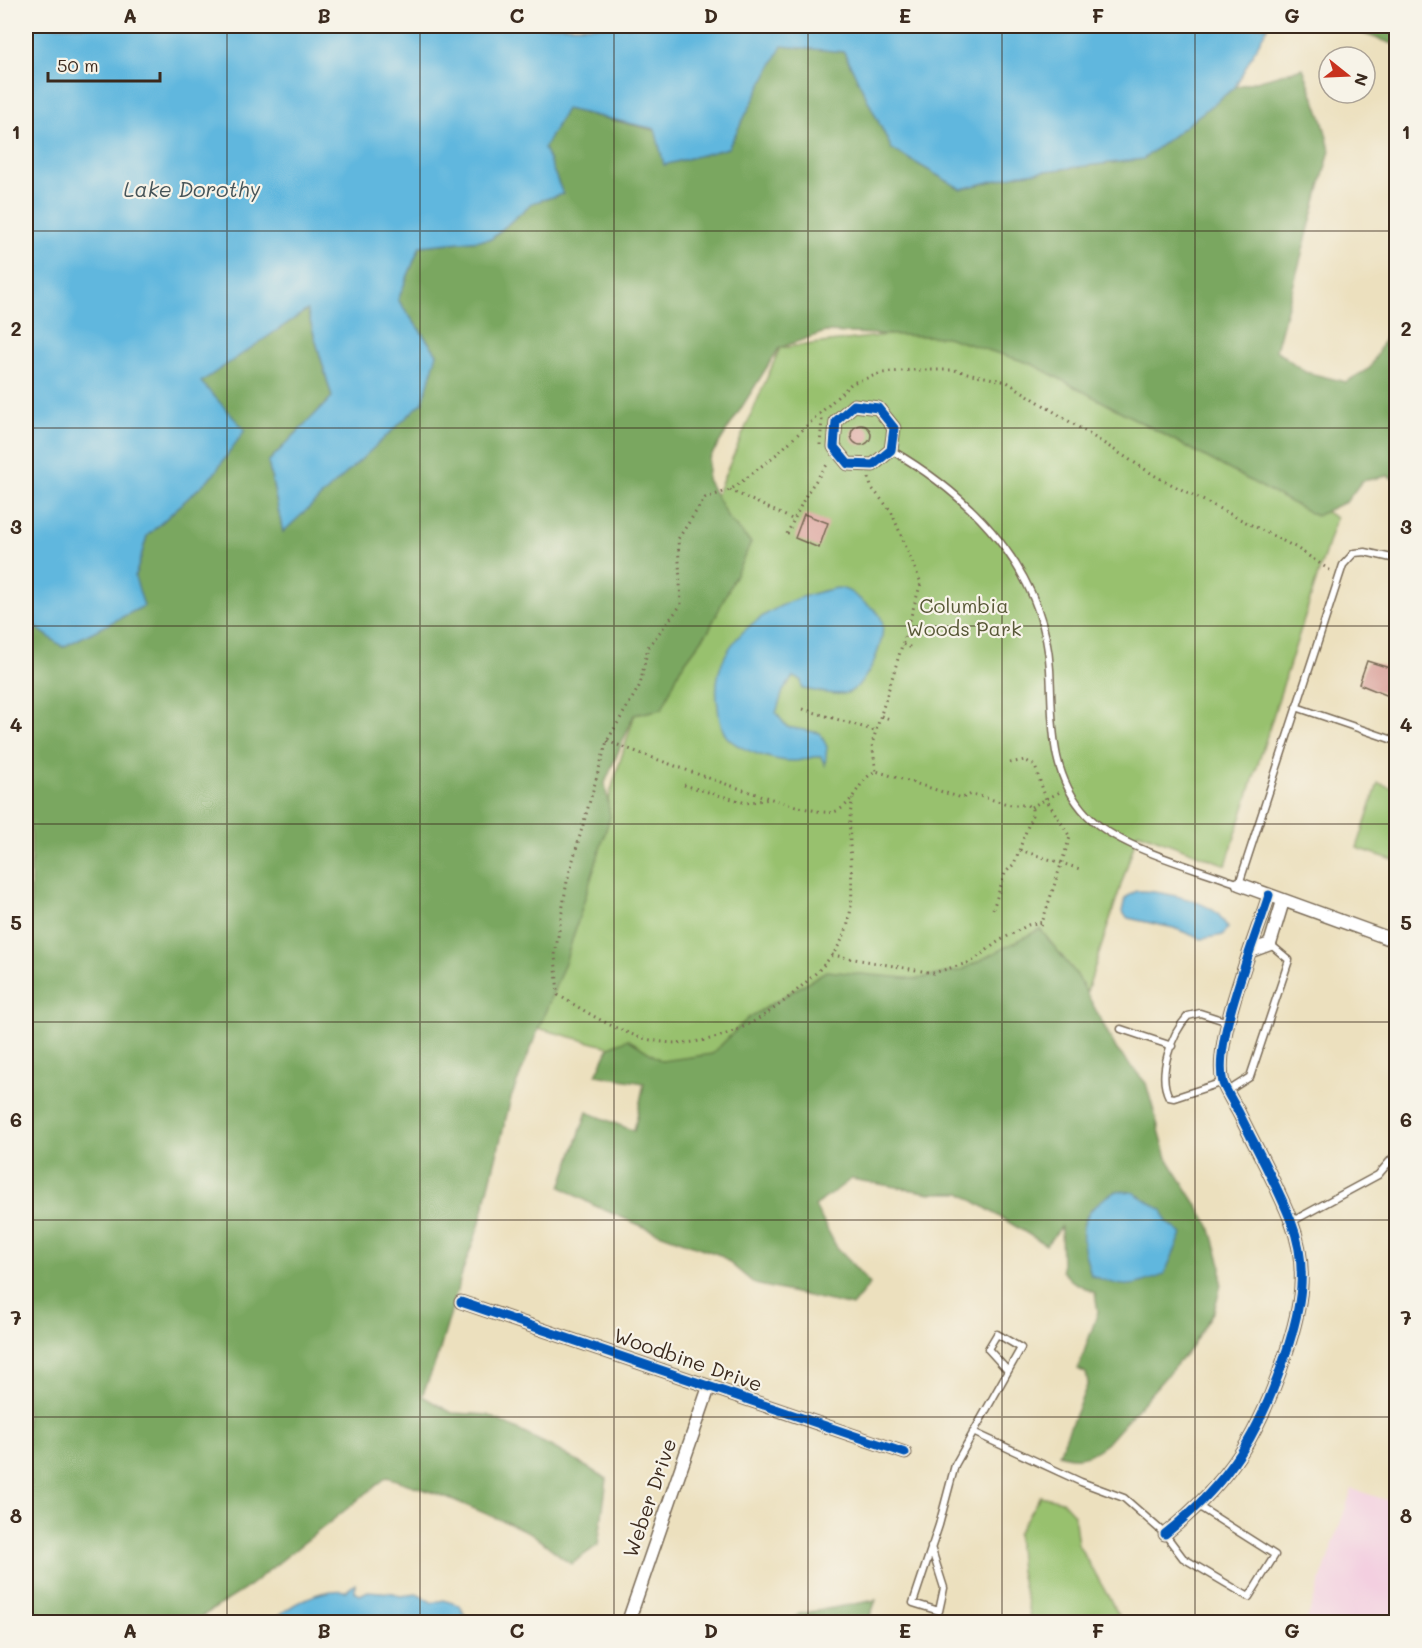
<svg xmlns="http://www.w3.org/2000/svg" width="1422" height="1648" font-family="Mali,sans-serif">
<style>
.built{fill:#f3cfe0}
.green{fill:#98c16e;stroke:#6a7646;stroke-width:1.5}
.forest{fill:#7aa761;stroke:#5a6840;stroke-width:1.5}
.water{fill:#61b7de;stroke:#4e707e;stroke-width:1.5}
.building{fill:#daa09a}
.lines{fill:none;stroke-linecap:round;stroke-linejoin:round}
.service-casing{stroke:#796a56;stroke-width:9}
.minor-casing{stroke:#796a56;stroke-width:15}
.path{stroke:#796a56;stroke-width:3;stroke-dasharray:1.5 4.5;stroke-linecap:butt}
.service{stroke:#fff;stroke-width:6}
.minor{stroke:#fff;stroke-width:12}
.cycleway-casing{stroke:#f7f3e8;stroke-width:13}
.cycleway{stroke:#0057b8;stroke-width:9}
.grid{fill:none;stroke:#3b2a1e;stroke-width:1.5;stroke-opacity:0.55}
.labels{text-anchor:middle;stroke-width:4.5;stroke-linejoin:round;paint-order:stroke}
.park-label{font-size:20px;fill:#575736;stroke:#f7f3e8}
.street-label{font-size:20px;fill:#3b2a1e;stroke:#f7f3e8}
.water-label{font-size:21px;font-style:italic;fill:#465458;stroke:#f7f3e8}
.neatline{fill:none;stroke:#3b2a1e;stroke-width:2}
.grid-label{font-size:20px;text-anchor:middle;font-weight:bold;fill:#3b2a1e}
</style>
<rect width="100%" height="100%" fill="#f7f3e8"/>
<filter id="ink" filterUnits="userSpaceOnUse"><feTurbulence type="fractalNoise" baseFrequency=".0167" numOctaves="2"/><feDisplacementMap in="SourceGraphic" scale="12" xChannelSelector="R" yChannelSelector="G"/><feConvolveMatrix kernelMatrix="1 2 1 2 8 2 1 2 1" color-interpolation-filters="sRGB"/></filter>
<filter id="wash" filterUnits="userSpaceOnUse"><feTurbulence type="fractalNoise" baseFrequency=".008" numOctaves="4" result="noise"/><feDisplacementMap in="SourceGraphic" scale="24" xChannelSelector="R" yChannelSelector="G"/><feGaussianBlur stdDeviation="1.35" result="paint"/><feColorMatrix in="noise" values="0 0 0 0 0 0 0 0 0 0 0 0 0 0 0 0 0 1.4 0 .05"/><feComposite in="paint" operator="in"/></filter>
<g filter="url(#wash)">
<rect width="100%" height="100%" fill="#ece0be"/>
<path class="built" d="M1352 1489 1396 1503V1622H1306Z"/>
<path class="green" d="M962 326 1112 377 1336 518 1226 865 1138 832 1080 1013 711 1074 537 1028 669 604 780 348Z
M1378 783 1396 789V861L1357 848Z
M1040 1496 1062 1501 1074 1514 1078 1544 1123 1622H1031L1020 1571 1017 1534Z"/>
<path class="forest" d="M1341 26H1396V45Z
M782 45 844 52 892 149 961 189 1021 174 1143 159 1235 87 1303 68 1323 122 1330 150 1276 350 1305 372 1346 382 1370 368 1396 315V480L1388 476 1362 481 1347 501 1316 516 1032 364 946 337 825 332 779 348 709 459 707 479 728 518 751 543 709 630 680 669 662 709 634 715 605 783 610 817 566 960 511 1098 479 1226 463 1270 439 1353 422 1396 452 1413 488 1415 554 1448 607 1479 598 1545 571 1564 531 1533 449 1498 387 1477 244 1590 193 1622H26V1099L29 1071 31 836 26 792V620L63 647 135 577 147 536 214 474 200 382 307 310 332 397 268 462 283 532 437 354 398 300 420 246 491 239 532 203 563 194 544 148 566 109 728 148Z
M1040 929 1077 975 1117 1050 1146 1083 1167 1158 1210 1226 1221 1264V1285L1214 1311 1190 1349 1106 1444C1090 1456 1079 1461 1059 1454L1088 1383 1086 1373 1078 1369 1098 1312 1095 1293 1072 1281 1062 1271 1061 1227 1046 1245 961 1193H930L851 1179 815 1206 836 1246 870 1284 852 1306 755 1284 720 1255 651 1230 593 1205 561 1187 587 1112 634 1131 644 1083 596 1075 609 1047 628 1039 662 1061 712 1054 748 1018 826 971 917 979 962 970Z
M876 1600 868 1622H790L799 1614Z"/>
<path class="water" d="M26 26H1268L1235 87 1143 159 1021 174 961 189 892 149 844 52 782 46 728 148 664 165 655 129 566 109 544 148 563 194 532 203 491 239 420 246 398 300 437 354 423 402 283 532 268 462 332 397 307 310 201 382 245 430 214 474 147 536 135 577 144 606 63 647 26 620Z
M837 588C847 588 853 594 861 600 868 607 877 608 881 618 889 636 867 687 847 693 835 697 815 690 802 689L801 680 793 677 783 691 776 713 787 727 820 733 827 747 825 765 821 757C812 755 804 761 794 761 777 762 743 751 730 740 721 733 719 718 718 707 706 636 778 599 837 588Z
M1136 891C1158 891 1198 898 1217 913 1221 917 1225 924 1228 928L1223 935 1201 939 1174 928 1128 918 1122 912 1125 898Z
M1117 1191 1133 1192 1162 1210 1167 1222 1182 1234 1164 1275C1131 1287 1124 1290 1091 1275 1079 1235 1074 1212 1117 1191Z
M355 1584V1592L360 1595 368 1591 394 1593 400 1596 417 1594 433 1603 443 1600 460 1605 468 1622H272C289 1604 321 1588 346 1591Z"/>
<g id="blocks">
<path class="building" d="M851 435a10 10 0 1 1 20 0a10 10 0 1 1-20 0Z
M804 514 828 523 819 548 795 538Z
M1367 661 1396 670V699L1359 684Z"/>
</g>
</g>
<g filter="url(#ink)">
<use href="#blocks" fill-opacity="0" stroke="#796a56" stroke-width="1.5"/>
<g class="lines">
<g class="service-casing">
<path id="service" d="M891 450C972 497 1044 570 1050 669 1053 721 1048 774 1087 815 1119 849 1195 867 1239 884L1343 565 1354 553 1365 552 1396 559
M1296 707 1396 741
M1121 1029 1172 1046
M1223 1082 1174 1098 1169 1097C1157 1075 1171 1034 1188 1016L1200 1013 1228 1022
M1228 1091 1250 1077 1289 960 1270 944
M1291 1222 1378 1175 1396 1154
M973 1432 1081 1482 1124 1498 1165 1534 1183 1558 1249 1597 1275 1555 1198 1506
M931 1547 944 1588 939 1611 913 1603 939 1525 955 1465 1021 1348 997 1334 988 1349 1008 1371"/>
</g>
<g class="minor-casing">
<path id="minor" d="M854 405 878 408 894 428 891 450 873 465 848 464 834 447 836 421Z
M1239 884 1396 941
M1251 951 1270 944 1283 901
M461 1302 905 1453
M1165 1534C1231 1481 1260 1433 1286 1353 1301 1308 1309 1267 1291 1221 1277 1185 1257 1150 1240 1115 1235 1105 1227 1093 1223 1083 1212 1042 1256 938 1269 895
M628 1622 709 1387"/>
</g>
<path class="path" d="M820 445 822 419
M869 478 871 487 891 511 921 583 872 744 876 771
M730 490 794 520
M787 534 807 493 829 462
M903 645 913 648
M803 709 876 731
M881 716 890 719
M607 741C641 753 812 819 834 812 855 805 857 780 876 771L962 798 972 794 1011 805H1027L1032 809V815L1014 864 1005 873 993 909
M1010 763 1025 760 1035 766 1046 799 1070 837 1040 929
M684 785 746 803 769 799
M853 798C843 837 860 889 846 930 837 956 814 975 794 993 752 1029 699 1054 643 1038 612 1029 585 1011 558 995L555 955 567 881 607 741 640 685 648 647 681 605 678 539 705 498 730 490 740 483 778 453 852 383 882 373 911 370H954L1007 382 1157 477 1295 547 1331 571
M1031 807 1060 792
M1020 850 1080 869
M832 955 933 973 971 962 999 941 1028 925 1043 922"/>
<use href="#service" class="service"/>
<use href="#minor" class="minor"/>
<g class="cycleway-casing">
<path id="cycleway" d="M854 405 878 408 894 428 891 450 873 465 848 464 834 447 836 421Z
M461 1302 905 1453
M1165 1534C1231 1481 1260 1433 1286 1353 1301 1308 1309 1267 1291 1221 1277 1185 1257 1150 1240 1115 1235 1105 1227 1093 1223 1083 1212 1042 1256 938 1269 895"/>
</g>
<use href="#cycleway" class="cycleway"/>
</g>
</g>
<path class="grid" d="M227 26V1622M420 26V1622M614 26V1622M808 26V1622M1002 26V1622M1195 26V1622M26 231H1396M26 428H1396M26 626H1396M26 824H1396M26 1022H1396M26 1220H1396M26 1417H1396"/>
<g class="labels">
<g class="park-label">
<text x="964" y="613">Columbia<tspan x="964" dy="23">Woods Park</tspan></text>
</g>
<g class="street-label">
<text transform="translate(688 1360) rotate(19)" y="7">Woodbine Drive</text>
<text transform="translate(650 1498) rotate(-71)" y="7">Weber Drive</text>
</g>
<g class="water-label">
<text x="192" y="197">Lake Dorothy</text>
</g>
</g>
<rect width="1422" height="1648" fill="none" stroke="#f7f3e8" stroke-width="66"/>
<g transform="translate(1347 75) rotate(108)"><circle r="28" fill="#f7f3e8" stroke="#aca397" stroke-width="1.5"/>
<path d="M0-4.5L10 22L0 15L-10 22Z" fill="#c8321e"/>
<text y="-9" font-size="16" font-weight="bold" text-anchor="middle" fill="#3b2a1e">N</text>
</g>
<path d="M48 72v9h112v-9" fill="none" stroke="#3b2a1e" stroke-width="3"/>
<text x="57" y="72" font-size="18" fill="#3b2a1e" stroke="#f7f3e8" stroke-width="4.5" paint-order="stroke">50 m</text>
<rect x="33" y="33" width="1356" height="1582" class="neatline"/>
<g class="grid-label">
<text x="130" y="23">A</text>
<text x="324" y="23">B</text>
<text x="517" y="23">C</text>
<text x="711" y="23">D</text>
<text x="905" y="23">E</text>
<text x="1098" y="23">F</text>
<text x="1292" y="23">G</text>
<text x="16" y="139">1</text>
<text x="1406" y="139">1</text>
<text x="16" y="336">2</text>
<text x="1406" y="336">2</text>
<text x="16" y="534">3</text>
<text x="1406" y="534">3</text>
<text x="16" y="732">4</text>
<text x="1406" y="732">4</text>
<text x="16" y="930">5</text>
<text x="1406" y="930">5</text>
<text x="16" y="1127">6</text>
<text x="1406" y="1127">6</text>
<text x="16" y="1325">7</text>
<text x="1406" y="1325">7</text>
<text x="16" y="1523">8</text>
<text x="1406" y="1523">8</text>
<text x="130" y="1638">A</text>
<text x="324" y="1638">B</text>
<text x="517" y="1638">C</text>
<text x="711" y="1638">D</text>
<text x="905" y="1638">E</text>
<text x="1098" y="1638">F</text>
<text x="1292" y="1638">G</text>
</g>
</svg>
